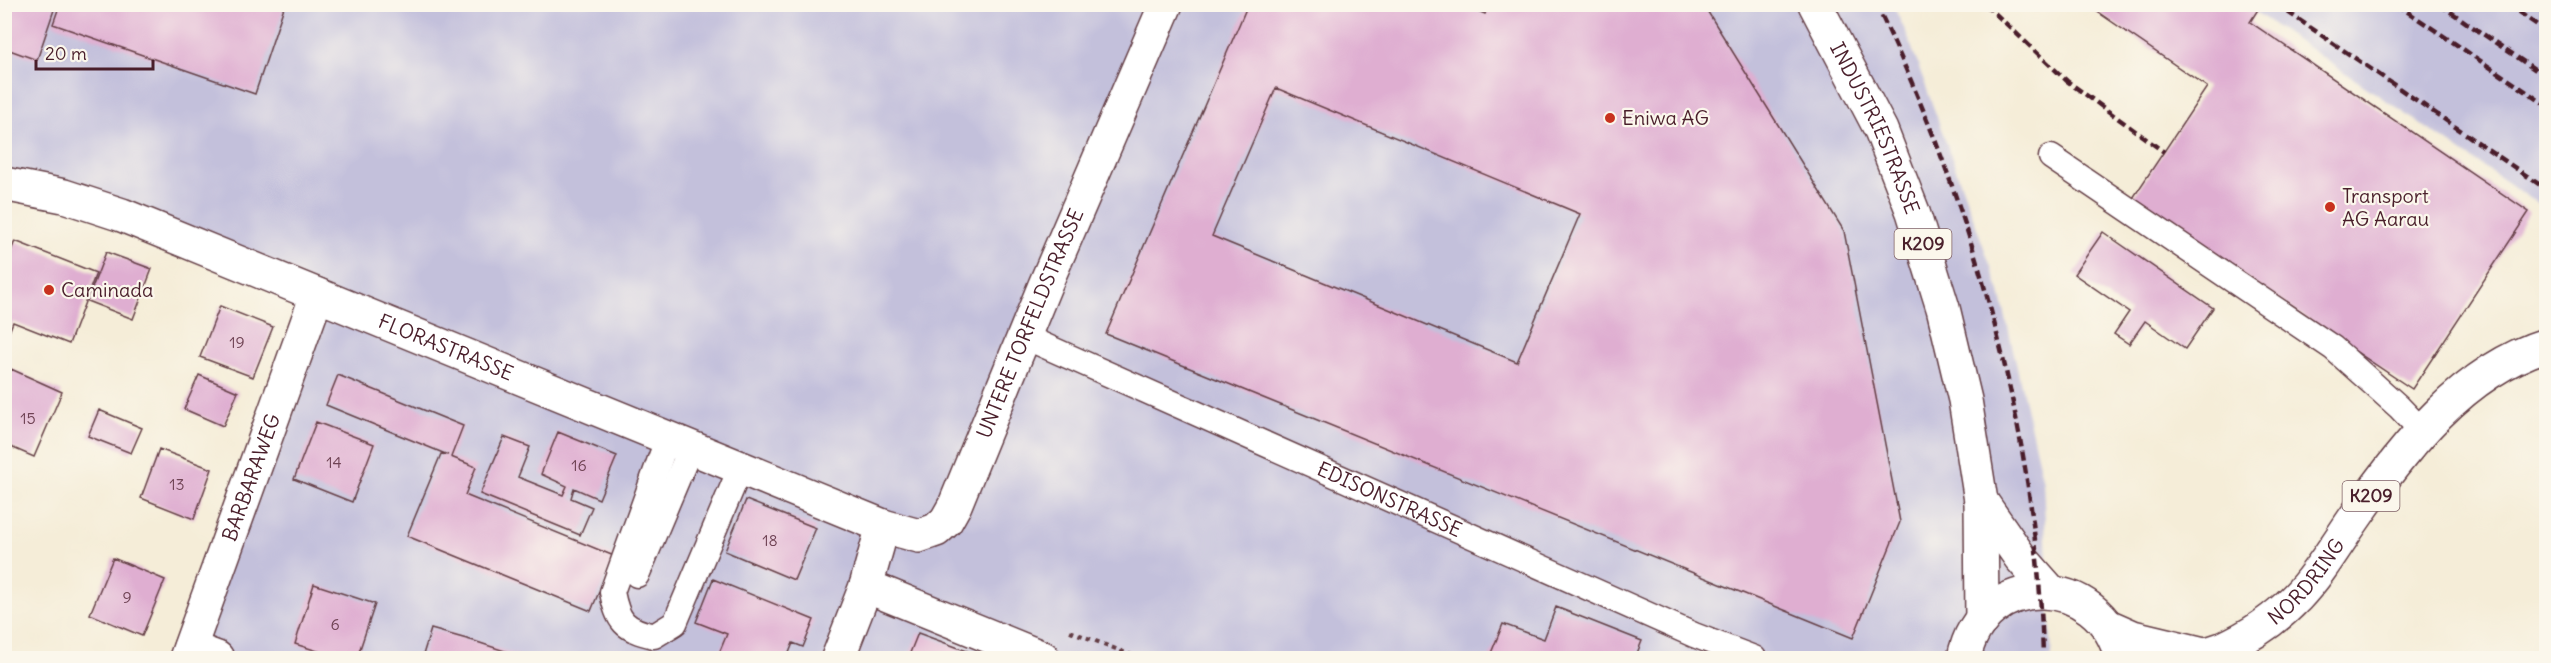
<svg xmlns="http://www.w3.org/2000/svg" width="2551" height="663" font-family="Delius,sans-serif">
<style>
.industrial{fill:#c3c0db}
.building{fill:#dfaed1;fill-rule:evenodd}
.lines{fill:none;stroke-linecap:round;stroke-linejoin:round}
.lane-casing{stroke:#643e45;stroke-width:27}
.street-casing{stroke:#643e45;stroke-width:36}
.primary-casing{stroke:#643e45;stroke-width:36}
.path{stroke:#643e45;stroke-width:4;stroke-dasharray:4.5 4.5;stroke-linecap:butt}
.lane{stroke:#fff;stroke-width:24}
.street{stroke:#fff;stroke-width:33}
.primary{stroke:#fff;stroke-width:33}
.rail{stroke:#4a1f2b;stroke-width:4.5;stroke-dasharray:9 4.5;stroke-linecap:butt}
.poi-dot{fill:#c8321e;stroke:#fbf7ec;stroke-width:2}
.labels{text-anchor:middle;stroke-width:4.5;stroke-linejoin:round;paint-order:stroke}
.number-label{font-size:16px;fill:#6f4354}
.shield{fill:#fbf7ec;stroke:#7f6065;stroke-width:1.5}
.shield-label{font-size:18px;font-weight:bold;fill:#4a1f2b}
.poi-label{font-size:20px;fill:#4a1f2b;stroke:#fbf7ec;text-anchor:start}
.street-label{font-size:20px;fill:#4a1f2b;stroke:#fbf7ec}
</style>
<rect width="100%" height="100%" fill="#fbf7ec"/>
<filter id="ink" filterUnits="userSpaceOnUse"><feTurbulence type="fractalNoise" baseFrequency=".0167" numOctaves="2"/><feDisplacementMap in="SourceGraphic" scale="12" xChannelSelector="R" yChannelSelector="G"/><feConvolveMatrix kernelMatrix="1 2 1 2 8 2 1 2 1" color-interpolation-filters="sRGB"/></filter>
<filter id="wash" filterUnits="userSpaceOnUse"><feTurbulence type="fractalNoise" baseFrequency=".008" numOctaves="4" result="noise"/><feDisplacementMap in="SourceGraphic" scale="24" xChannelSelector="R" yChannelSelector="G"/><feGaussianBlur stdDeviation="1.35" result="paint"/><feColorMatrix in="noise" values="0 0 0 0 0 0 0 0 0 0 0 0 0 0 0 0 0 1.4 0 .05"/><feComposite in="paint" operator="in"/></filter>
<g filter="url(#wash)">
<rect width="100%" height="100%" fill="#f5edd8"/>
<path class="industrial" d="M5 5H1893L1908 37 2000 292 2043 482 2052 658H217L190 648 317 295 5 184Z
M2245 5H2546V209L2267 20Z"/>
<g id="blocks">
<path class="building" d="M4 4H56L37 60 4 48Z
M60 4H285L255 94 53 24Z
M1248 4H1462L1485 14 1489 4H1703L1844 231 1900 522 1853 638 1106 334ZM1276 88 1580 214 1517 362 1212 236Z
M2086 4H2254L2259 8 2250 22 2529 212 2412 389 2131 201 2207 87Z
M2103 232 2213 308 2185 349 2145 321 2129 344 2114 334 2129 312 2074 274Z
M15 241 96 273 69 344 13 322 4 345V268Z
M106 252 152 269 133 319 87 301Z
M220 306 273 327 253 377 200 357Z
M11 369 62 392 34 457 4 444V384Z
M199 375 238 392 223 426 184 409Z
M338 375 463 426 451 457 476 467 465 495 614 556 591 611 407 536 441 454 448 455 326 405Z
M99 410 142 428 131 453 88 436Z
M316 422 374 444 352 502 294 479Z
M558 432 617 456 599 499 574 488 571 498 592 507 580 535 480 494 504 437 530 447 518 477 563 495 567 486 541 474Z
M159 449 212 469 194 519 141 498Z
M746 500 816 528 794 580 725 551Z
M113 558 165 580 142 636 90 614Z
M713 579 814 620 803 647 793 643 787 658H717L727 634 696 622Z
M314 584 375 604 357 658H340L295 644Z
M1556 607 1642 641 1635 658H1489L1503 624 1544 639Z
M431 629 474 641 526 658H422Z
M918 633 986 658H908Z"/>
</g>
</g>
<g filter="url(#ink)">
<use href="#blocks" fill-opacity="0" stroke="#643e45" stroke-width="1.5"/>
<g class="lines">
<g class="lane-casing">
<g id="lane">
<path d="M2051 157 2333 348 2399 407 2422 431"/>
<path id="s1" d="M1025 337 1694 635 1754 658"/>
<path d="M668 437 612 592C618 622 624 629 654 636L675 623 740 469"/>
<path d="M637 575 691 447"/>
</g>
</g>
<g class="street-casing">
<g id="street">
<path id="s2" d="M4 184 64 196 122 215 883 526 919 536 936 530 946 521 955 505 1045 285 1166 4"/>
<path d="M866 586 1043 658"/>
<path d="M190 648 217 658"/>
<path id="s3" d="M186 658 317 295"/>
<path d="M838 658 866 586 883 526"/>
</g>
</g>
<g class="primary-casing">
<g id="primary">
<path id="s4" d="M1815 4 1881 130 1913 212 1943 308 1965 400 1981 501 1982 620"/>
<path d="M1981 501 2020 557 2051 592"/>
<path d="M2108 626 2133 637 2204 654"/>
<path d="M1964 658C1982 569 2101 571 2121 658"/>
<path id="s5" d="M2197 658C2205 654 2213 652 2222 649 2249 637 2276 619 2297 597 2320 573 2337 543 2356 516 2404 447 2463 371 2546 345"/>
</g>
</g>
<path class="path" d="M1070 631 1139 658"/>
<use href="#lane" class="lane"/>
<use href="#street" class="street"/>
<use href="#primary" class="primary"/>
<path class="rail" d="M1876 4C1973 204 2038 435 2043 658
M1985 4 2067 81 2164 152
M2276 4 2546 189
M2396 4 2546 105
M2439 4 2546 77
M2507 4 2546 31"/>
</g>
</g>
<g class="poi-dot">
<circle cx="1610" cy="118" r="6"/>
<circle cx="2330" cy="207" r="6"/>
<circle cx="49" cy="290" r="6"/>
</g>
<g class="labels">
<g class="number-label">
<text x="237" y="348">19</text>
<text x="28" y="424">15</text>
<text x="334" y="468">14</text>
<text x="579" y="471">16</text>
<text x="177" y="490">13</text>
<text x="770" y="546">18</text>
<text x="127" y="603">9</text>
<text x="335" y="630">6</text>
</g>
<g class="shield">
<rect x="1894.5" y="229" width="57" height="30" rx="4.5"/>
<rect x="2342.5" y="481" width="57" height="30" rx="4.5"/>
</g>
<g class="shield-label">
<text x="1923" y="250">K209</text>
<text x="2371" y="502">K209</text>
</g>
<g class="poi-label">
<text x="1622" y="125">Eniwa AG</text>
<text x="2342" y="203">Transport<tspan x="2342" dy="23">AG Aarau</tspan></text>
<text x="61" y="297">Caminada</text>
</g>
<g class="street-label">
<text dy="7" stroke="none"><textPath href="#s4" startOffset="138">INDUSTRIESTRASSE</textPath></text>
<text dy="7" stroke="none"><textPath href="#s2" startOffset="1228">UNTERE TORFELDSTRASSE</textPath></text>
<text dy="7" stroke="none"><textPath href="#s2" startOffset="472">FLORASTRASSE</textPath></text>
<text dy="7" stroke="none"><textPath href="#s3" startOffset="192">BARBARAWEG</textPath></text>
<text dy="7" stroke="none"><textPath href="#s1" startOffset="399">EDISONSTRASSE</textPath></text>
<text dy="7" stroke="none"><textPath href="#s5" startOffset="136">NORDRING</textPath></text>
</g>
</g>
<rect width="2551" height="663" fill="none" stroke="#fbf7ec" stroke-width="24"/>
<path d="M36 60v9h117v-9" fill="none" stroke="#4a1f2b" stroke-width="3"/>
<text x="45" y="60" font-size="18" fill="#4a1f2b" stroke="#fbf7ec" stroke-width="4.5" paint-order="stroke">20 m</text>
</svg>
